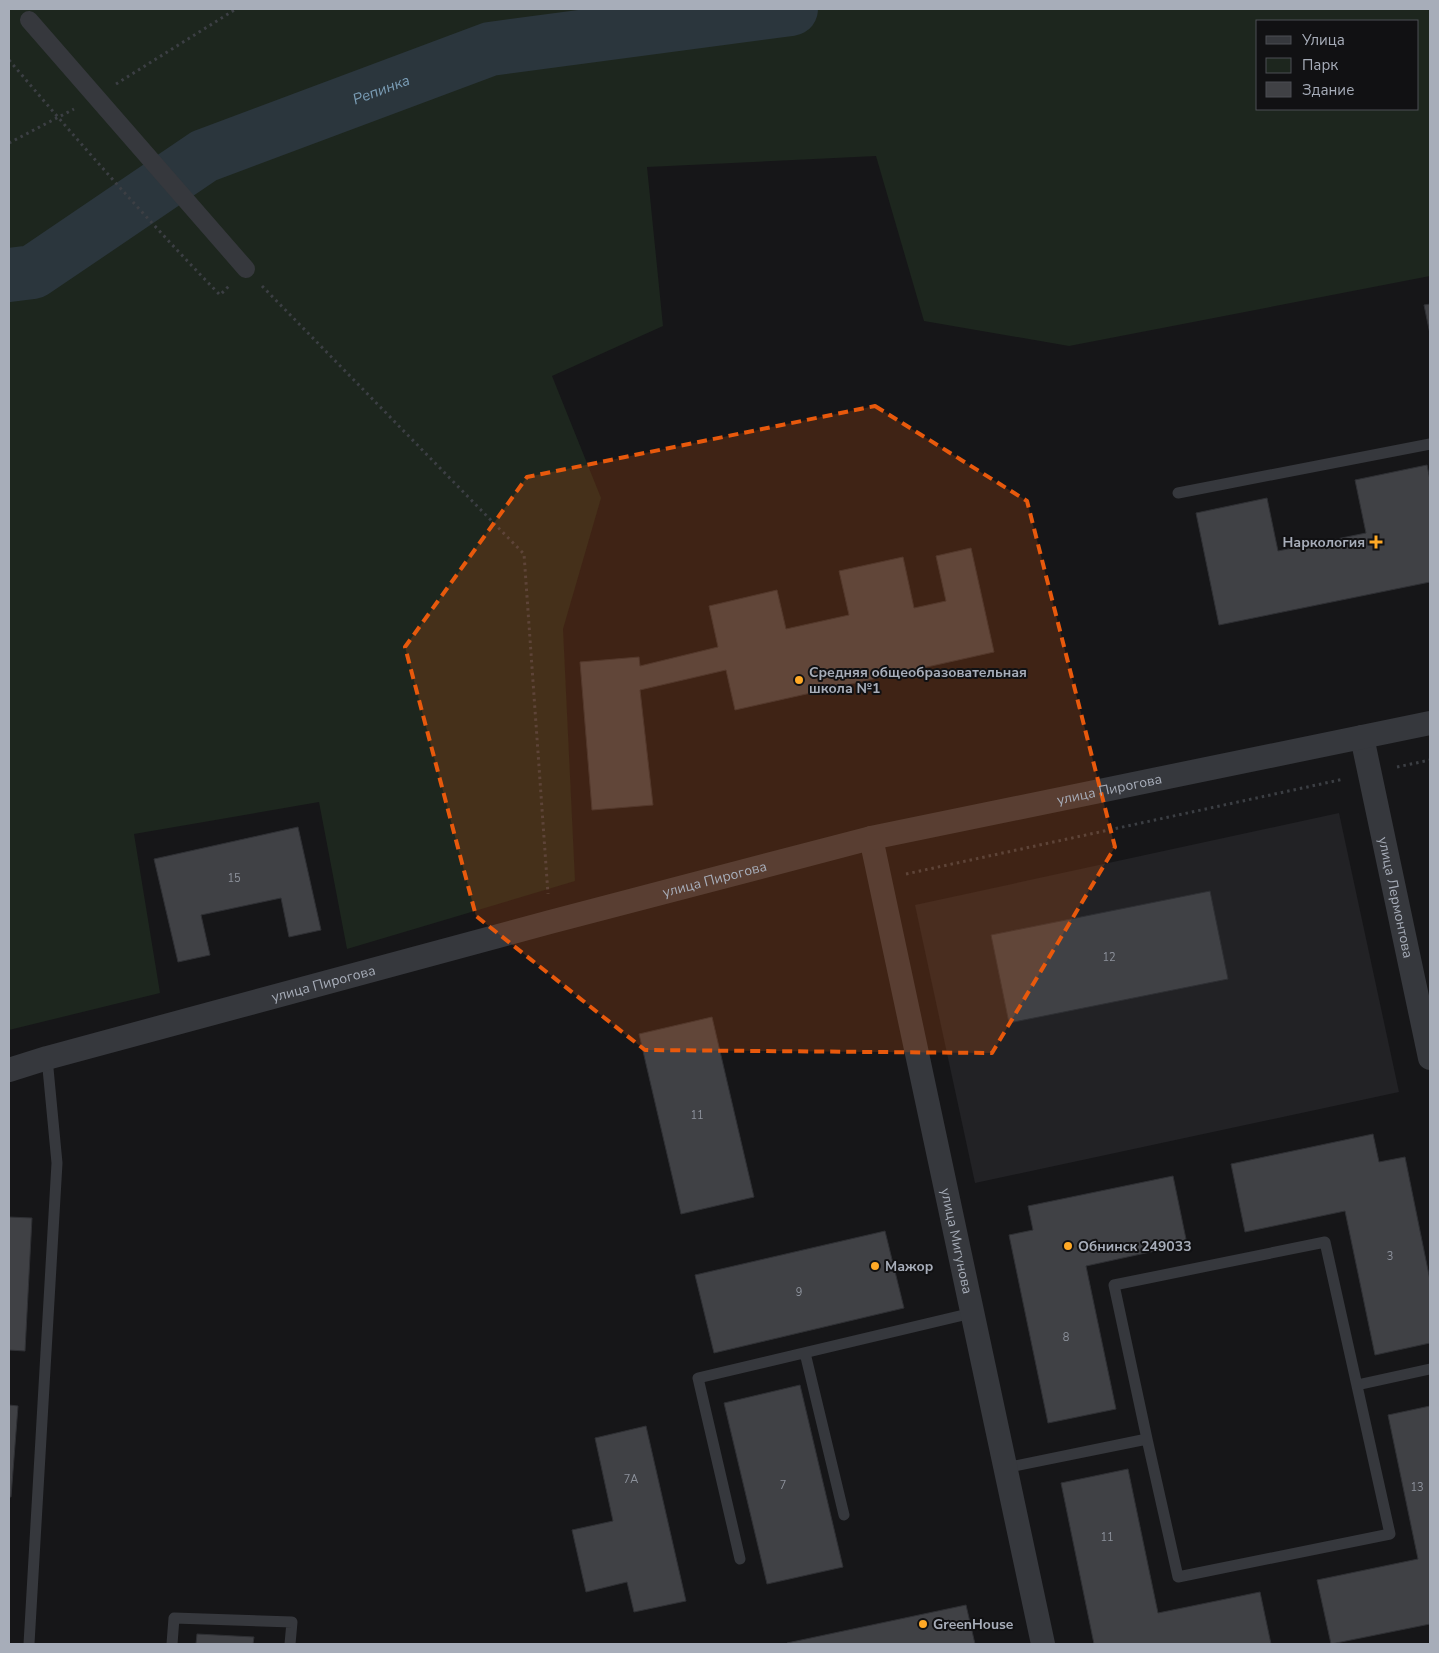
<svg xmlns="http://www.w3.org/2000/svg" width="1439" height="1653" font-family="'Nunito Sans',sans-serif">
<style>
.built{fill:#222225}
.green{fill:#1d261e;fill-rule:evenodd}
.lines{fill:none;stroke-linecap:round;stroke-linejoin:round}
.river{stroke:#2b363d;stroke-width:54}
.building{fill:#404145;stroke:#2f3034}
.path{stroke:#3c3f44;stroke-width:3;stroke-dasharray:2.5 4;stroke-linecap:butt}
.service{stroke:#36383d;stroke-width:11}
.minor{stroke:#36383d;stroke-width:24}
.pedestrian-bridge{stroke:#36383d;stroke-width:18}
.marked{fill:#e8590c;fill-opacity:0.2;stroke:#e8590c;stroke-width:4;stroke-dasharray:10 6;stroke-linejoin:round}
.poi-dot{fill:#ffa926;stroke:#111113;stroke-width:2}
.labels{text-anchor:middle;stroke-width:4;stroke-linejoin:round;paint-order:stroke}
.number-label{font-size:11px;fill:#8d929c}
.poi-label{font-size:14px;font-weight:bold;fill:#a7adb9;stroke:#111113;text-anchor:start}
.street-label{font-size:14px;fill:#a7adb9;stroke:#111113}
.water-label{font-size:15px;font-style:italic;fill:#7b9eb7;stroke:#111113}
</style>
<rect width="100%" height="100%" fill="#161618"/>
<path class="built" d="M1339 813 1399 1092 975 1183 915 905Z"/>
<path class="green" d="M9 9H1430V276L1069 346 924 321 876 156 647 167 663 326 552 376 601 498 563 629 575 881 347 949 319 802 134 834 160 993 9 1030ZM1258 21H1418V109H1258Z"/>
<g class="lines">
<path class="river" id="s1" d="M9 275 33 272 204 156 490 49 791 9"/>
</g>
<path class="building" d="M1430 304V334L1424 305Z
M1427 465 1430 480V582L1219 625 1196 513 1267 498 1278 551 1366 533 1355 480Z
M971 548 994 652 735 710 726 670 640 690 653 805 592 810 580 662 639 657 640 666 718 647 709 606 777 590 786 629 849 615 839 571 903 557 914 608 946 601 936 556Z
M298 827 321 930 289 937 281 898 201 915 210 955 178 962 154 859Z
M1210 891 1228 979 1009 1023 991 935Z
M712 1017 754 1197 681 1214 639 1034Z
M1373 1134 1379 1162 1405 1157 1430 1280V1343L1375 1355 1345 1211 1245 1232 1231 1164Z
M1173 1176 1187 1244 1086 1266 1116 1409 1048 1423 1009 1235 1033 1230 1028 1206Z
M9 1217 32 1218 25 1351 9 1350Z
M885 1231 904 1308 714 1353 695 1275Z
M800 1385 843 1567 767 1584 724 1403Z
M9 1405 18 1406 11 1497H9Z
M1430 1406V1624L1331 1644 1317 1580 1418 1559 1388 1415Z
M646 1426 686 1601 634 1612 627 1582 586 1592 572 1530 613 1521 595 1438Z
M1128 1469 1158 1613 1260 1592 1271 1644H1094L1061 1483Z
M966 1605 975 1644H787V1643Z
M197 1634 254 1637 253 1644H196Z"/>
<g class="lines">
<path class="path" d="M9 60C77 140 146 219 220 295L229 286
M116 84 236 9
M9 143 74 109
M262 286 524 554 548 894
M1397 767 1430 760
M906 874 1344 779"/>
<path class="service" d="M1178 493 1430 444
M805 1353 844 1515
M1357 1385 1430 1369
M1005 1468 1147 1439 1178 1577 1390 1534 1325 1242 1114 1285 1147 1439
M740 1559 698 1378 972 1313
M29 1644 57 1163 47 1058
M172 1644 174 1618 292 1622 290 1644"/>
<g class="minor">
<path id="s2" d="M1362 737 1430 1058"/>
<path id="s3" d="M871 838 1043 1644"/>
<path id="s4" d="M9 1070 47 1058 550 922 871 838 1430 723"/>
</g>
<path class="pedestrian-bridge" d="M29 20 246 269"/>
</g>
<path class="marked" d="M875 406 1027 501 1115 847 992 1053 645 1050 476 916 405 647 527 477Z"/>
<g class="poi-dot">
<path d="M1373.5 534.5h5v5h5v5h-5v5h-5v-5h-5v-5h5z"/>
<circle cx="799" cy="680" r="5"/>
<circle cx="1068" cy="1246" r="5"/>
<circle cx="875" cy="1266" r="5"/>
<circle cx="923" cy="1624" r="5"/>
</g>
<g class="labels">
<g class="number-label">
<text x="234" y="882">15</text>
<text x="1109" y="961">12</text>
<text x="697" y="1119">11</text>
<text x="1390" y="1260">3</text>
<text x="799" y="1296">9</text>
<text x="1066" y="1341">8</text>
<text x="631" y="1483">7А</text>
<text x="783" y="1489">7</text>
<text x="1417" y="1491">13</text>
<text x="1107" y="1541">11</text>
</g>
<g class="poi-label">
<text x="1365" y="547" text-anchor="end">Наркология</text>
<text x="809" y="677">Средняя общеобразовательная<tspan x="809" dy="16">школа №1</tspan></text>
<text x="1078" y="1251">Обнинск 249033</text>
<text x="885" y="1271">Мажор</text>
<text x="933" y="1629">GreenHouse</text>
</g>
<g class="street-label">
<text dy="5" stroke="none"><textPath href="#s4" startOffset="1136">улица Пирогова</textPath></text>
<text dy="5" stroke="none"><textPath href="#s4" startOffset="731">улица Пирогова</textPath></text>
<text dy="5" stroke="none"><textPath href="#s2" startOffset="164">улица Лермонтова</textPath></text>
<text dy="5" stroke="none"><textPath href="#s4" startOffset="326">улица Пирогова</textPath></text>
<text dy="5" stroke="none"><textPath href="#s3" startOffset="412">улица Мигунова</textPath></text>
</g>
<g class="water-label">
<text dy="5" stroke="none"><textPath href="#s1" startOffset="420">Репинка</textPath></text>
</g>
</g>
<rect width="1439" height="1653" fill="none" stroke="#a7adb9" stroke-width="20"/>
<rect x="1256" y="20" width="162" height="90" fill="#111113" stroke="#4d4f55"/>
<rect x="1266" y="36" width="25" height="8" fill="#36383d" stroke="#4d4f55"/>
<text x="1302" y="45" font-size="15" fill="#a7adb9">Улица</text>
<rect x="1266" y="58" width="25" height="15" fill="#1d261e" stroke="#4d4f55"/>
<text x="1302" y="70" font-size="15" fill="#a7adb9">Парк</text>
<rect x="1266" y="82" width="25" height="15" fill="#404145" stroke="#4d4f55"/>
<text x="1302" y="95" font-size="15" fill="#a7adb9">Здание</text>
</svg>
